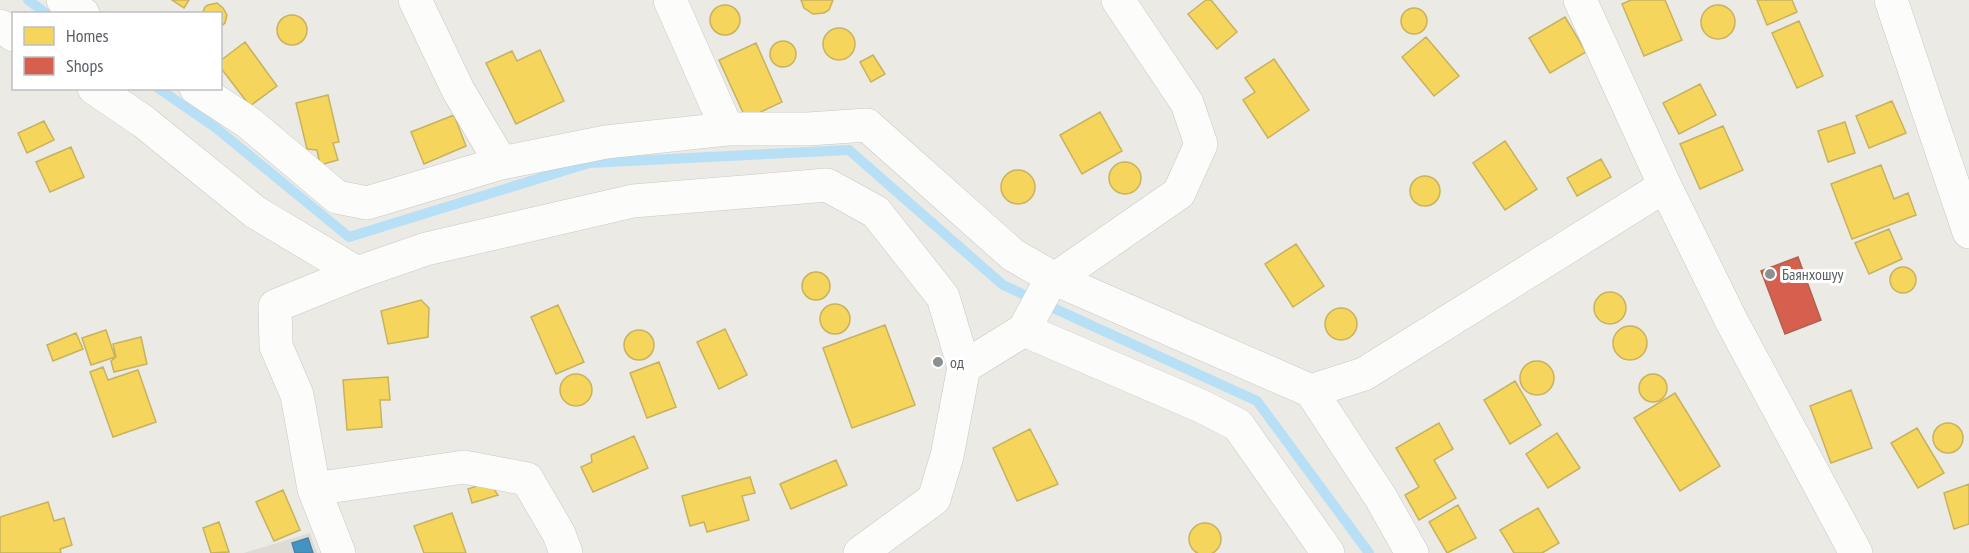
<svg xmlns="http://www.w3.org/2000/svg" width="1969" height="553" font-family="'PT Sans Narrow',sans-serif">
<style>
.education{fill:#dedad4}
.homes{fill:#f6d55c;stroke:#c7b25e;stroke-width:1.5}
.shops{fill:#d6604d;stroke:#b16054;stroke-width:1.5}
.schools{fill:#4393c3;stroke:#4a83a6;stroke-width:1.5}
.lines{fill:none;stroke-linecap:round;stroke-linejoin:round}
.stream{stroke:#b7e0f7;stroke-width:10}
.minor-casing{stroke:#c8c8c7;stroke-width:34}
.minor{stroke:#fcfcfb;stroke-width:33}
.poi-dot{fill:#8d9091;stroke:#fff;stroke-width:2}
.labels{text-anchor:middle;stroke-width:6;stroke-linejoin:round;paint-order:stroke}
.poi-label{font-size:16px;fill:#5a5f64;stroke:#fff;text-anchor:start}
</style>
<rect width="100%" height="100%" fill="#ebeae5"/>
<path class="education" d="M310 533 317 553H244Z"/>
<path class="homes" d="M172 0H189L184 8Z
M801 0H833L829 10 824 13 813 14 804 8Z
M1206 0H1211L1237 32 1217 49 1188 14Z
M1631 0H1665L1682 40 1644 56 1622 4Z
M1757 0H1792L1797 12 1767 25Z
M217 3 223 8 227 15 225 23 220 27V14H202L205 7 208 5Z
M1701 22a17 17 0 1 1 34 0a17 17 0 1 1-34 0Z
M710 20a15 15 0 1 1 30 0a15 15 0 1 1-30 0Z
M1401 21a13 13 0 1 1 26 0a13 13 0 1 1-26 0Z
M277 30a15 15 0 1 1 30 0a15 15 0 1 1-30 0Z
M1565 17 1586 52 1550 73 1529 38Z
M1799 21 1823 76 1797 88 1772 33Z
M823 44a16 16 0 1 1 32 0a16 16 0 1 1-32 0Z
M1426 37 1459 76 1434 96 1402 57Z
M770 54a13 13 0 1 1 26 0a13 13 0 1 1-26 0Z
M245 42 277 86 250 106 220 67V61Z
M756 43 782 102 746 119 719 60Z
M540 50 564 101 516 124 486 63 512 51 517 61Z
M873 55 885 74 871 82 860 62Z
M1274 59 1309 110 1268 138 1243 100 1255 92 1245 78Z
M1700 84 1716 115 1679 134 1663 103Z
M328 95 339 142 333 143 338 160 320 165 317 150 307 149 296 103Z
M1892 101 1906 133 1869 148 1856 116Z
M1100 112 1122 151 1082 174 1060 135Z
M454 115 466 146 424 164 411 132Z
M44 121 54 140 27 153 18 133Z
M1845 122 1855 153 1828 162 1818 131Z
M1723 126 1743 170 1700 189 1680 144Z
M1505 141 1537 189 1505 210 1473 163Z
M71 147 84 177 50 192 36 162Z
M1601 159 1611 177 1577 196 1567 178Z
M1109 178a16 16 0 1 1 32 0a16 16 0 1 1-32 0Z
M1881 165 1894 199 1908 193 1916 215 1852 239 1831 184Z
M1001 187a17 17 0 1 1 34 0a17 17 0 1 1-34 0Z
M1410 191a15 15 0 1 1 30 0a15 15 0 1 1-30 0Z
M1889 229 1902 259 1869 274 1855 243Z
M1296 244 1324 286 1293 307 1265 264Z
M1890 280a13 13 0 1 1 26 0a13 13 0 1 1-26 0Z
M802 286a14 14 0 1 1 28 0a14 14 0 1 1-28 0Z
M1594 308a16 16 0 1 1 32 0a16 16 0 1 1-32 0Z
M421 300 429 308 428 337 388 344 381 311Z
M820 319a15 15 0 1 1 30 0a15 15 0 1 1-30 0Z
M558 305 584 362 556 374 531 317Z
M1325 324a16 16 0 1 1 32 0a16 16 0 1 1-32 0Z
M885 325 915 405 852 428 823 348Z
M1613 343a17 17 0 1 1 34 0a17 17 0 1 1-34 0Z
M725 329 747 375 719 389 697 342Z
M106 330 115 357 91 365 82 338Z
M624 345a15 15 0 1 1 30 0a15 15 0 1 1-30 0Z
M76 333 83 349 53 361 47 345Z
M141 337 147 364 114 372 111 361 116 357 113 344Z
M1520 378a17 17 0 1 1 34 0a17 17 0 1 1-34 0Z
M659 362 676 407 647 418 630 373Z
M103 367 108 380 138 370 156 422 113 437 90 372Z
M1639 388a14 14 0 1 1 28 0a14 14 0 1 1-28 0Z
M560 390a16 16 0 1 1 32 0a16 16 0 1 1-32 0Z
M388 377 390 400H380L382 427 347 430 343 380Z
M1515 381 1541 425 1510 444 1484 400Z
M1851 390 1872 448 1831 463 1810 406Z
M1675 393 1720 466 1680 491 1634 418Z
M1933 438a15 15 0 1 1 30 0a15 15 0 1 1-30 0Z
M1439 423 1453 449 1434 460 1456 498 1419 520 1405 495 1419 487 1396 448Z
M1917 428 1944 473 1918 488 1891 443Z
M1030 429 1058 484 1017 501 993 448Z
M1557 433 1580 468 1548 488 1526 454Z
M634 436 648 468 593 492 581 467 592 462 591 455Z
M836 460 847 485 791 509 780 484Z
M750 477 755 493 742 496 749 520 707 532 704 522 690 526 682 496Z
M489 482 498 495 472 503 468 489Z
M1969 484V524L1954 529 1944 493Z
M283 490 300 530 274 541 256 502Z
M48 502 54 521 64 518 72 545 60 549 61 553H0V517Z
M1458 505 1476 538 1447 553 1429 522Z
M1538 508 1559 543 1542 553H1514L1500 530Z
M452 513 466 553H424L414 526Z
M219 522 229 552 211 553 203 528Z
M1189 539a16 16 0 1 1 32 0a16 16 0 1 1-32 0Z"/>
<path class="shops" d="M1798 257 1821 320 1785 334 1761 271Z"/>
<path class="schools" d="M308 538 313 553H295L292 543Z"/>
<g class="lines">
<path class="stream" d="M28 0 47 14
M158 88 216 128 349 237 589 163 849 150 1003 285 1257 401 1369 553"/>
<g class="minor-casing">
<path id="minor" d="M63 0 83 14
M415 0 458 90 501 163
M670 0 727 129
M1580 0 1665 186 1731 320 1856 553
M1891 0 1969 232
M0 26 14 35
M94 88 144 122 255 212 357 273 275 306 276 346 297 395 314 489 339 553
M196 88 249 123 337 197 367 203 501 163 606 142 727 129H808L867 125 1013 255 1055 279 1311 391 1381 498 1412 553
M357 273 426 249 633 201 827 185 876 212 943 297 964 367
M1024 330 1201 406 1238 425 1328 553
M1311 391 1364 374 1665 186
M314 489 464 467 527 479 559 534 566 553
M860 553 934 499 947 456 964 367 1024 330 1047 287 1055 279 1179 193 1201 144 1187 103 1118 0"/>
</g>
<use href="#minor" class="minor"/>
</g>
<g class="poi-dot">
<circle cx="1770" cy="274" r="6"/>
<circle cx="938" cy="362" r="6"/>
</g>
<g class="labels">
<g class="poi-label">
<text x="1782" y="280">Баянхошуу</text>
<text x="950" y="368">од</text>
</g>
</g>
<rect x="12" y="12" width="210" height="78" fill="#ffffff" stroke="#bdbfc1" stroke-width="1.5"/>
<rect x="24" y="27" width="30" height="18" fill="#f6d55c" stroke="#bdbfc1" stroke-width="1.5"/>
<text x="66" y="42" font-size="18" fill="#5a5f64">Homes</text>
<rect x="24" y="57" width="30" height="18" fill="#d6604d" stroke="#bdbfc1" stroke-width="1.5"/>
<text x="66" y="72" font-size="18" fill="#5a5f64">Shops</text>
</svg>
